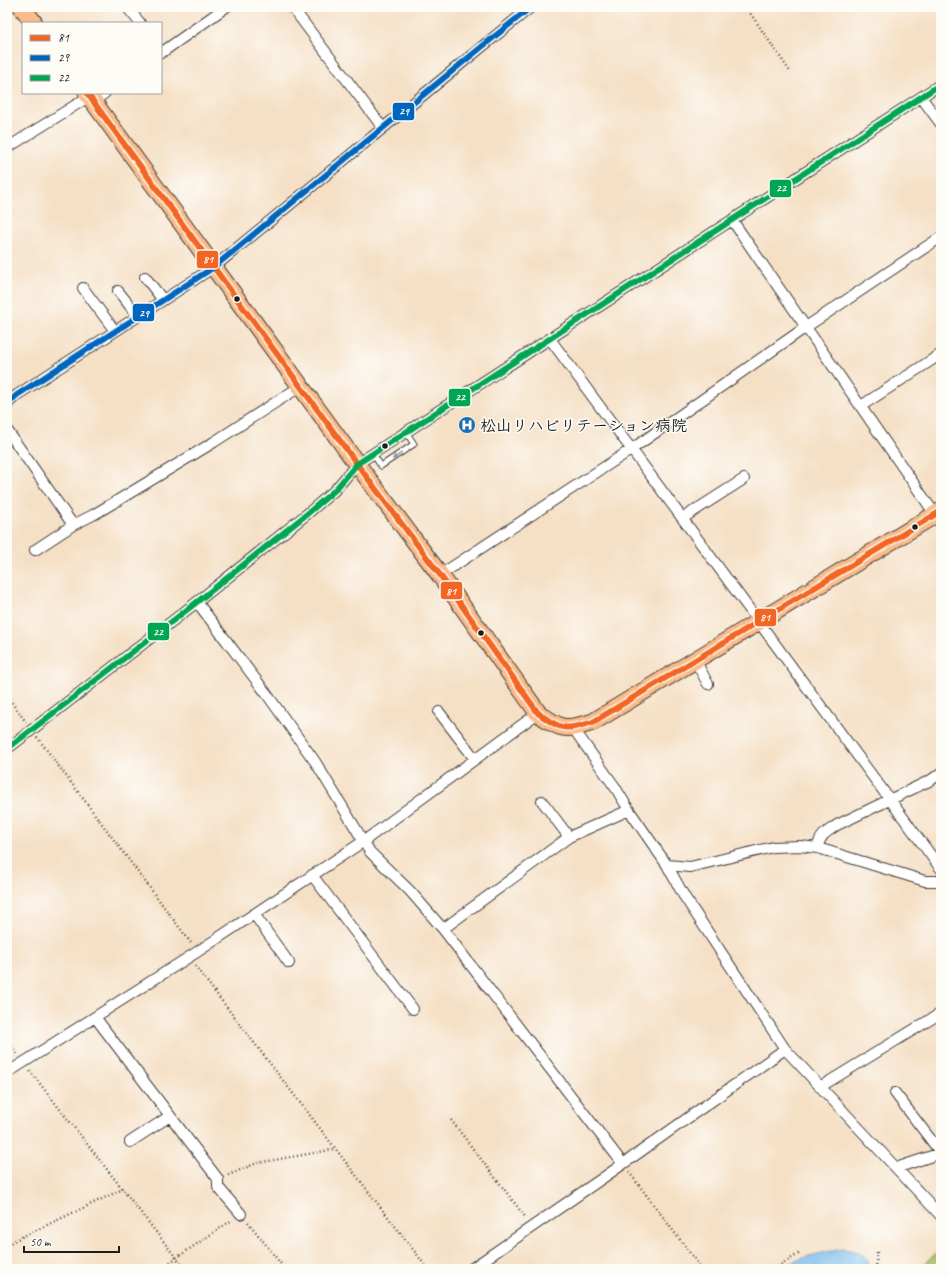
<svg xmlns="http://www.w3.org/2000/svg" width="948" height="1276" font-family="Caveat,'Klee One',sans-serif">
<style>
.green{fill:#a8bf64;stroke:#626e40}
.water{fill:#78bcef;stroke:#4a6c86}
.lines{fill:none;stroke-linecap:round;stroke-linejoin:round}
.lane-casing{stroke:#3d3936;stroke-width:7}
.street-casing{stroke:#3d3936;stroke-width:12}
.primary-casing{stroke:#3d3936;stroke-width:19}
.path{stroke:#3d3936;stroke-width:2.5;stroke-dasharray:1 3;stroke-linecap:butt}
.lane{stroke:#fff;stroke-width:5}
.street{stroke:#fff;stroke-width:10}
.primary{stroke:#f9bc8a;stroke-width:17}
.bus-1-casing{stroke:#fdfcf7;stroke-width:9}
.bus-2-casing{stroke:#fdfcf7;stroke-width:9}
.bus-3-casing{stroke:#fdfcf7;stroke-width:9}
.bus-1{stroke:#f26522;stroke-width:6}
.bus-2{stroke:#0065bd;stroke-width:6}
.bus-3{stroke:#00a651;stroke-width:6}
.oneway{fill:#999}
.bus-dot{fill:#1c1c1c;stroke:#fdfcf7;stroke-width:1.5}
.labels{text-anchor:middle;stroke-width:3;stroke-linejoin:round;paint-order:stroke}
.poi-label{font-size:16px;font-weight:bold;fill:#1c1c1c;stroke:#fdfcf7;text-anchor:start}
.line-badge{stroke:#fdfcf7;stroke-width:1.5}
.badge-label{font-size:11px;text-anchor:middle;font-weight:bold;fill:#fff}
</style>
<rect width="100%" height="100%" fill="#fdfcf7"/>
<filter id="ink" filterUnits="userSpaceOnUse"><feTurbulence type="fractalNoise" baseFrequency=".025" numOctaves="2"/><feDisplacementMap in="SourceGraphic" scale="8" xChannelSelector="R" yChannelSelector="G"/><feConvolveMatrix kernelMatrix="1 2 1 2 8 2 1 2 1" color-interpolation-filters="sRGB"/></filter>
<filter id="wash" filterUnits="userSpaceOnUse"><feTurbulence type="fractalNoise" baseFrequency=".012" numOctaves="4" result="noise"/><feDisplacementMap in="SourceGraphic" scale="16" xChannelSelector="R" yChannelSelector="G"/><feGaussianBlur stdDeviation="0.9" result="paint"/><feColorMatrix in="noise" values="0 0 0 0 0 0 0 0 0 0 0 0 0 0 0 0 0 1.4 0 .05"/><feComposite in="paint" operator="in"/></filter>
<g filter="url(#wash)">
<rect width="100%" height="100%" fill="#f5e0c6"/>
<path class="green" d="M941 1250V1269H916Z"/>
<path class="water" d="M844 1249C855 1251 866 1253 869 1265L868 1269H780C802 1256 819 1253 844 1249Z"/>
</g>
<g filter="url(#ink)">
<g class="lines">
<g class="lane-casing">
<path id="lane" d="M373 454 381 466 414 444 406 432"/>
</g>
<g class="street-casing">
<path id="street" d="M127 7 140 23
M292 7 383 128
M161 53 226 7
M921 97 941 124
M94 101 105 93
M7 148 90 96
M732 220 941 523
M145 277 163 300
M83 288 115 331
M118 291 138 316
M550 339 941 869
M7 404 17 395 214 267 462 63 531 7
M861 406 941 354
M7 430 73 525
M683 518 744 479
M35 550 73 525 93 515 115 502 214 442 301 386
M440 575 632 449 806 327 941 237
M197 602 266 693 316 763 370 852 410 891 443 929 623 1164
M695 660 708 684
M439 712 475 759
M573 728 615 787 629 810 667 865 684 896 785 1049 941 1216
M7 749 197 602 307 514 335 490 357 464 941 84
M542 801 569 837
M818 848C819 835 827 832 837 825L931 780 941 773
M667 865 690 867 773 847 800 846 818 848 925 881H941
M312 875 413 1009
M254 914 289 963
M443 929 569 837 629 810
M95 1017 218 1179V1187L241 1214
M7 1073 197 952 364 841 538 713
M820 1087 941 1013
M895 1093 941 1153
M130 1142 170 1116
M896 1168 941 1153
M471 1269 623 1164 785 1049"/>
</g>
<g class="primary-casing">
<path id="primary" d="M22 7 34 23
M87 93 357 464 440 575 538 713C562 730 564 731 593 722L941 511"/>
</g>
<path class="path" d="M746 7 791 73
M7 696 26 722
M37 737 191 943
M195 966 428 1269
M7 1040 17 1054
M30 1071 185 1269
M451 1120 526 1218
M629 1172 702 1269
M228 1175 257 1163 336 1149
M248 1222 285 1269
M7 1244 123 1189
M160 1269 232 1220
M774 1269 800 1253
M876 1269 877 1251"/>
<use href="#lane" class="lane"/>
<use href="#street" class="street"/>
<use href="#primary" class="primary"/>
<g class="bus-1-casing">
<path id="bus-1" d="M87 93 357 464 440 575 538 713C562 730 564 731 593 722L941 511"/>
</g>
<g class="bus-2-casing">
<path id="bus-2" d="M7 404 17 395 214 267 462 63 531 7"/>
</g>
<g class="bus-3-casing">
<path id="bus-3" d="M7 749 197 602 307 514 335 490 357 464 941 84"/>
</g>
<use href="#bus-1" class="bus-1"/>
<use href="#bus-2" class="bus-2"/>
<use href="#bus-3" class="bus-3"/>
</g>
<defs><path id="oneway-solid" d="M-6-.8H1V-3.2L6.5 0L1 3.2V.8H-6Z"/></defs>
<use class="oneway" href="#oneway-solid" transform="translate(397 456) rotate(146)"/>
</g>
<defs>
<g id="hospital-disc" transform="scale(0.9)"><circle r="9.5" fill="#1f6fb2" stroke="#fdfcf7"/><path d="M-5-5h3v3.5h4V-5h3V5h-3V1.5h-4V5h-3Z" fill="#fff"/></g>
</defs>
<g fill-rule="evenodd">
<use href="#hospital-disc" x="467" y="425"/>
</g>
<g class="bus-dot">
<circle cx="237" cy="299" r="3.5"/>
<circle cx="385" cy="446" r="3.5"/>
<circle cx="915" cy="527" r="3.5"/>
<circle cx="481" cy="633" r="3.5"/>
</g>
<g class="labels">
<g class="poi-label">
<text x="480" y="431">松山リハビリテーション病院</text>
</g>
</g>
<g class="line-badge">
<rect x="392" y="102" width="23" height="19" rx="4" fill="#0065bd"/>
<rect x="769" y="179" width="23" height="19" rx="4" fill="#00a651"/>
<rect x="196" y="250" width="23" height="19" rx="4" fill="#f26522"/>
<rect x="132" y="303" width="23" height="19" rx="4" fill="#0065bd"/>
<rect x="448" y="388" width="23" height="19" rx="4" fill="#00a651"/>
<rect x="440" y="581" width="23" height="19" rx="4" fill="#f26522"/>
<rect x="754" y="608" width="23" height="19" rx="4" fill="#f26522"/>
<rect x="147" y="622" width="23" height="19" rx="4" fill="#00a651"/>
</g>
<g class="badge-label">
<text x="404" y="115">29</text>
<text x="781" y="192">22</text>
<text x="208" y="263">81</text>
<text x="144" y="317">29</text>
<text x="460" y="401">22</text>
<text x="451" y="595">81</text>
<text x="765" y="621">81</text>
<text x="158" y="636">22</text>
</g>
<rect width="948" height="1276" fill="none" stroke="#fdfcf7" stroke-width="24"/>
<rect x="22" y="22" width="140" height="72" fill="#fdfcf7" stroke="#a3a29f"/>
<rect x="30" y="35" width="20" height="6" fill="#f26522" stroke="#a3a29f"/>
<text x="58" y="42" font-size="12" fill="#1c1c1c">81</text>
<rect x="30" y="55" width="20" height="6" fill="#0065bd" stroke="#a3a29f"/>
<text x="58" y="62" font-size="12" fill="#1c1c1c">29</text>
<rect x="30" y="75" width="20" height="6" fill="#00a651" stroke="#a3a29f"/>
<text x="58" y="82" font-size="12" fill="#1c1c1c">22</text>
<path d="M24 1246v6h95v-6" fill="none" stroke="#1c1c1c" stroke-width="2"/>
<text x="30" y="1246" font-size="12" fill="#1c1c1c" stroke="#fdfcf7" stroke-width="3" paint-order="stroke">50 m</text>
</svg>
